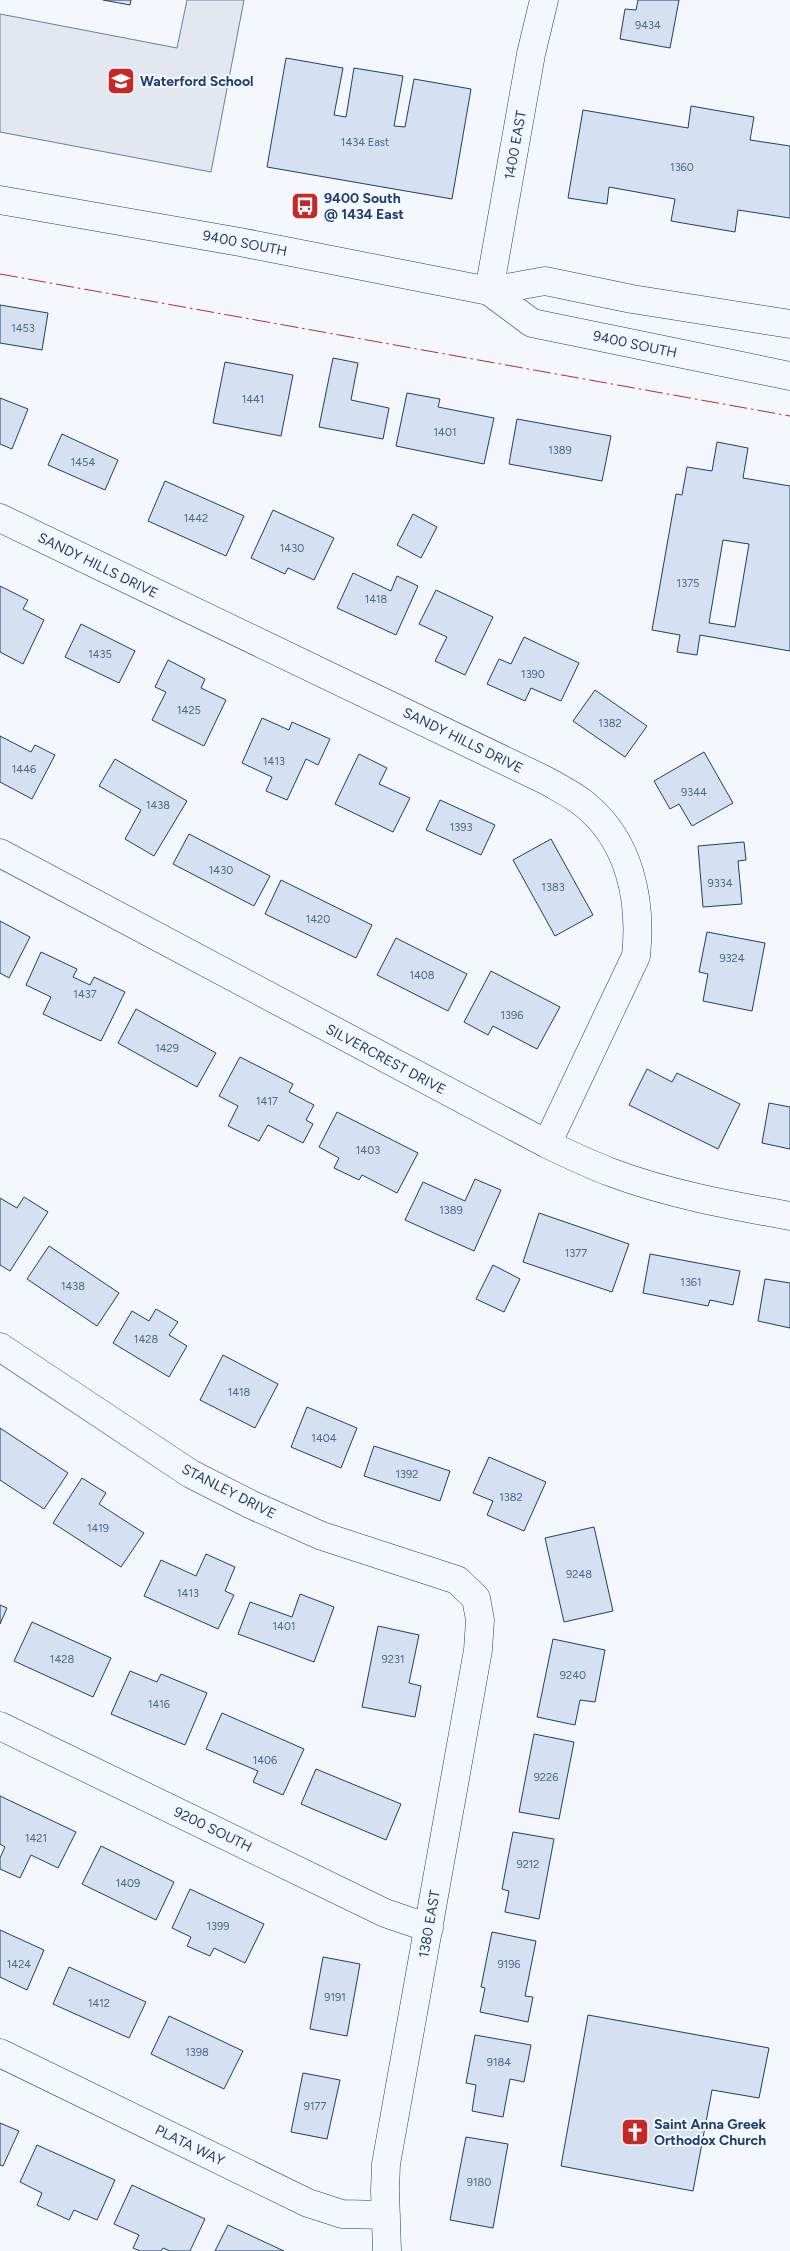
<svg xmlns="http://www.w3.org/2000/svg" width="790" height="2251" font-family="Figtree,sans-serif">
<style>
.parking{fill:#e3e8f0;stroke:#687fa3}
.building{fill:#d5e0f0;stroke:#1d3f73;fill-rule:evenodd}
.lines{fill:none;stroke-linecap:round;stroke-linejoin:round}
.minor-casing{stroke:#1d3f73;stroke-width:29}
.major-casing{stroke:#1d3f73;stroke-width:29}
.minor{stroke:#f4f7fb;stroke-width:28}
.major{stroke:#f4f7fb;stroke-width:28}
.power{stroke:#c62828;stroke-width:1;stroke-dasharray:18 4 2.5 4;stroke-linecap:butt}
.labels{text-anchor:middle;stroke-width:4;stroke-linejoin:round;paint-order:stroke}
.number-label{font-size:11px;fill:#4b6792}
.poi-label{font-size:14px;font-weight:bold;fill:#1d3f73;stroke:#f4f7fb;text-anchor:start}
.street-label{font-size:14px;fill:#1d3f73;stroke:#f4f7fb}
</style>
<rect width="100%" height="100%" fill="#f4f7fb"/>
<path class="parking" d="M187 0H244L211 172 0 132V14L177 48Z"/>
<path class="building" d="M103 0H131L130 5Z
M638 0H679L670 48 620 39 625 9 636 10Z
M286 58 343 68 334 115 346 117 354 68 403 76 394 126 405 127 414 79 471 89 452 199 267 167Z
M691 106 754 117 750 140 790 146V218L738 210 735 232 671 221 675 199 609 187 607 204 568 198 583 110 688 128Z
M0 305 48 313 42 350 0 343Z
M333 358 358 363 351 400 389 408 383 439 319 427Z
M225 362 293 375 281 436 213 423Z
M407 393 440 399 438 407 494 418 484 464 396 446Z
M0 398 28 409 12 449 0 444Z
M517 419 611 436 602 481 509 464Z
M62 434 118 460 105 490 48 465Z
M717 442 748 448 743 478 790 486V651L700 635 697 655 677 652 680 635 652 630 676 494 682 495 687 467 712 471ZM723 540 749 544 735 627 709 623Z
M165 481 244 516 226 556 148 521Z
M273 510 334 538 314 580 288 568 285 574 251 558Z
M413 514 437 527 421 558 397 545Z
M353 573 391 591 397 576 418 586 396 635 337 608Z
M0 586 28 600 23 609 44 620 23 664 0 652Z
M436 590 493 617 465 675 435 661 447 637 419 624Z
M81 624 135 651 119 683 65 657Z
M524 637 579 663 561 701 531 688 525 701 487 684 499 659 511 664Z
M168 660 205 679 201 688 226 700 204 746 152 720 166 692 155 687Z
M595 690 647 726 625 757 573 721Z
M262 718 289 730 292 722 330 739 318 765 306 759 287 800 266 791 272 777 242 763Z
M0 736 31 752 35 745 55 755 32 799 0 782Z
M704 752 733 803 692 826 679 804 670 809 654 781Z
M359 754 387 768 379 784 410 798 393 832 335 804Z
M115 759 187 801 154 856 125 839 141 810 99 786Z
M440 800 495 825 481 855 426 830Z
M189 834 270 876 254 906 173 864Z
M551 839 593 915 555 936 513 860Z
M744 842 746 860 738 861 742 904 703 907 698 846Z
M281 880 372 925 356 958 265 914Z
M0 921 30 937 9 978 0 973Z
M707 932 765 943 752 1011 703 1001 708 974 699 972Z
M396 938 467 974 448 1011 377 975Z
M41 952 77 969 73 977 90 985 94 977 125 992 101 1041 43 1014 51 997 26 985Z
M491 971 560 1007 537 1049 493 1026 488 1035 464 1022Z
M136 1009 216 1053 197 1087 118 1043Z
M240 1057 293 1084 289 1092 314 1105 306 1120 313 1124 303 1143 268 1125 259 1141 228 1126 238 1106 219 1096Z
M647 1069 672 1082 677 1073 740 1104 718 1149 629 1105Z
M769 1103 790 1107V1149L762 1143Z
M337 1112 418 1153 397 1193 362 1175 359 1180 334 1168 339 1158 319 1147Z
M475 1179 501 1190 474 1251 405 1220 423 1182 465 1201Z
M24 1197 48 1212 10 1271 0 1265V1198L17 1208Z
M539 1213 629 1244 612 1292 523 1262Z
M49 1246 119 1293 97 1326 27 1279Z
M650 1254 740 1271 733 1305 710 1300 708 1306 643 1293Z
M493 1265 520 1279 504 1312 476 1299Z
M765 1279 790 1283V1328L758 1321Z
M156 1309 178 1322 169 1335 187 1346 169 1377 113 1343 132 1311 149 1321Z
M223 1355 278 1384 255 1428 200 1400Z
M307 1407 357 1428 341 1468 291 1447Z
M0 1428 68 1473 44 1509 0 1480Z
M374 1446 450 1471 440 1501 364 1476Z
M489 1457 546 1482 524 1531 487 1515 493 1501 473 1493Z
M82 1478 106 1493 99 1504 144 1533 121 1567 53 1523Z
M594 1527 613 1611 564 1622 545 1538Z
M206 1554 235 1567 225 1591 234 1595 218 1629 144 1596 161 1560 196 1576Z
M300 1594 334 1607 314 1662 238 1634 250 1602 292 1617Z
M0 1605 7 1608 0 1624Z
M32 1622 111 1658 93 1697 14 1661Z
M378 1626 419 1635 409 1683 421 1686 415 1717 362 1707Z
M553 1639 605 1650 595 1702 580 1700 575 1725 537 1717Z
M130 1671 157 1682 161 1674 207 1693 185 1745 111 1714Z
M222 1713 304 1749 283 1795 253 1782 258 1771 206 1749Z
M534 1734 574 1742 559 1819 519 1812Z
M316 1769 401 1804 386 1840 301 1804Z
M0 1796 76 1832 58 1868 31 1855 20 1878 0 1869V1858L5 1847 0 1844Z
M513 1832 554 1839 539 1919 505 1912 509 1891 502 1889Z
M101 1846 174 1882 156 1920 82 1884Z
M190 1889 264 1924 245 1963 214 1948 210 1956 187 1946 191 1937 172 1928Z
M0 1930 44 1950 27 1990 0 1977Z
M492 1932 536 1941 525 1996 533 1997 528 2022 480 2012 485 1988 481 1987Z
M323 1957 360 1964 347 2036 310 2029Z
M69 1967 146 2002 129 2038 53 2004Z
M588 2015 769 2048 759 2098 712 2090 693 2191 561 2166Z
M169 2016 243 2051 224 2089 151 2054Z
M475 2035 531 2045 524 2082 510 2079 503 2117 472 2111 476 2085 466 2083Z
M303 2073 340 2080 327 2139 291 2132Z
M0 2123 19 2131 3 2166 0 2165Z
M466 2137 508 2144 493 2228 450 2220Z
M37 2145 115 2180 97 2220 74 2210 69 2220 37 2205 42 2193 20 2182Z
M132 2185 205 2219 190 2251H170L163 2248 161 2251H140L133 2248 139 2235 114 2224Z
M228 2225 284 2251H215Z"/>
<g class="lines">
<g class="minor-casing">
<path id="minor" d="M489 291 531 54 544 0
M0 518 547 781C559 788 573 795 583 803 630 840 642 900 636 956L547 1144
M0 853 547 1144C568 1154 589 1164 610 1172 668 1194 729 1205 790 1216
M0 1347 191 1474 252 1505 322 1536 457 1580 476 1598 480 1620 478 1650 386 2164 385 2190 387 2251
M0 1726 385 1913 429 1928
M0 2053 308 2203 342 2214 386 2215"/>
</g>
<g class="major-casing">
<path id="major" d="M0 200 240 242 489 291 545 281 632 299 790 324
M489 291 532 323 790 376"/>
</g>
<use href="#minor" class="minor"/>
<use href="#major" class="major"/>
<path class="power" d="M0 274 790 416"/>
</g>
<defs>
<g id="school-square" transform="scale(1.4375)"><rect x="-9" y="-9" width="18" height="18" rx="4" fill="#c62828" stroke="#f4f7fb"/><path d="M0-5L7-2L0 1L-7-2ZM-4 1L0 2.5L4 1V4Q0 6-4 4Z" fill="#fff"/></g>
<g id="bus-square" transform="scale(1.4375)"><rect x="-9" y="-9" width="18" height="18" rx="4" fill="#c62828" stroke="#f4f7fb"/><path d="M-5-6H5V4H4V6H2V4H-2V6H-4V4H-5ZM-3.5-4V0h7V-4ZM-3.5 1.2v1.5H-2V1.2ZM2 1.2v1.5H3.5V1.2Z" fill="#fff"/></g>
<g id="church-square" transform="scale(1.4375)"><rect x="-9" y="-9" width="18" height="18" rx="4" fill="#c62828" stroke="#f4f7fb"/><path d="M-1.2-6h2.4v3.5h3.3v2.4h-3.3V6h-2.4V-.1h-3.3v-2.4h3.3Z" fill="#fff"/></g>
</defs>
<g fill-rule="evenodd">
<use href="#school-square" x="121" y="81"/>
<use href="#bus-square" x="305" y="206"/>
<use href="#church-square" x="635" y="2132"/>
</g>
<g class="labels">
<g class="number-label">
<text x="648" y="29">9434</text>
<text x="365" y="146">1434 East</text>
<text x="682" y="171">1360</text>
<text x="23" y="332">1453</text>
<text x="253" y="403">1441</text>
<text x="445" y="436">1401</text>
<text x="560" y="454">1389</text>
<text x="83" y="466">1454</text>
<text x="196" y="522">1442</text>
<text x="292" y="552">1430</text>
<text x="688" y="587">1375</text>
<text x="376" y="603">1418</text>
<text x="100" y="658">1435</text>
<text x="533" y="678">1390</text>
<text x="189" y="714">1425</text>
<text x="610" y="727">1382</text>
<text x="274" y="765">1413</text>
<text x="24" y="773">1446</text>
<text x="694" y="796">9344</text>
<text x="158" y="809">1438</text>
<text x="461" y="831">1393</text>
<text x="221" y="874">1430</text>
<text x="720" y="887">9334</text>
<text x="553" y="891">1383</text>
<text x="318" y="923">1420</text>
<text x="732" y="962">9324</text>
<text x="422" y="979">1408</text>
<text x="85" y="998">1437</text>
<text x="512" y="1019">1396</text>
<text x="167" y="1052">1429</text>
<text x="267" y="1105">1417</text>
<text x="368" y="1154">1403</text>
<text x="451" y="1214">1389</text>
<text x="576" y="1257">1377</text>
<text x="691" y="1286">1361</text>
<text x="73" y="1290">1438</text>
<text x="146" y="1343">1428</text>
<text x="239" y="1396">1418</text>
<text x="324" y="1442">1404</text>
<text x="407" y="1478">1392</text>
<text x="511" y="1501">1382</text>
<text x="98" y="1532">1419</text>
<text x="579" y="1578">9248</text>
<text x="188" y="1597">1413</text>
<text x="284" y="1630">1401</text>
<text x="62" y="1663">1428</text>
<text x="393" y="1663">9231</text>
<text x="573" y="1679">9240</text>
<text x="159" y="1708">1416</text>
<text x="265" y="1764">1406</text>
<text x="546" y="1781">9226</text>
<text x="36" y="1842">1421</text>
<text x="528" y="1868">9212</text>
<text x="128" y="1887">1409</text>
<text x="218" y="1930">1399</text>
<text x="19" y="1968">1424</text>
<text x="509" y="1968">9196</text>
<text x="335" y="2001">9191</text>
<text x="99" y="2007">1412</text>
<text x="197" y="2056">1398</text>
<text x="499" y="2066">9184</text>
<text x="315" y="2110">9177</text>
<text x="479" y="2186">9180</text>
</g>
<g class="poi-label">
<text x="140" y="86">Waterford School</text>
<text x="324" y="203">9400 South<tspan x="324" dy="16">@ 1434 East</tspan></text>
<text x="654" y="2129">Saint Anna Greek<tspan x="654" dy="16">Orthodox Church</tspan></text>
</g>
<g class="street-label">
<text transform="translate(515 145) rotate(-80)" y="5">1400 EAST</text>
<text transform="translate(245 243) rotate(11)" y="5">9400 SOUTH</text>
<text transform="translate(635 344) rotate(12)" y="5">9400 SOUTH</text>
<text transform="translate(98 565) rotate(26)" y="5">SANDY HILLS DRIVE</text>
<text transform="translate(463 740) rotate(26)" y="5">SANDY HILLS DRIVE</text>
<text transform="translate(386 1059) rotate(28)" y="5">SILVERCREST DRIVE</text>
<text transform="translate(229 1491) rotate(27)" y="5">STANLEY DRIVE</text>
<text transform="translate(213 1829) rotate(26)" y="5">9200 SOUTH</text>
<text transform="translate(429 1924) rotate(-80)" y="5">1380 EAST</text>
<text transform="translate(190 2145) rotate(26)" y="5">PLATA WAY</text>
</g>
</g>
</svg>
